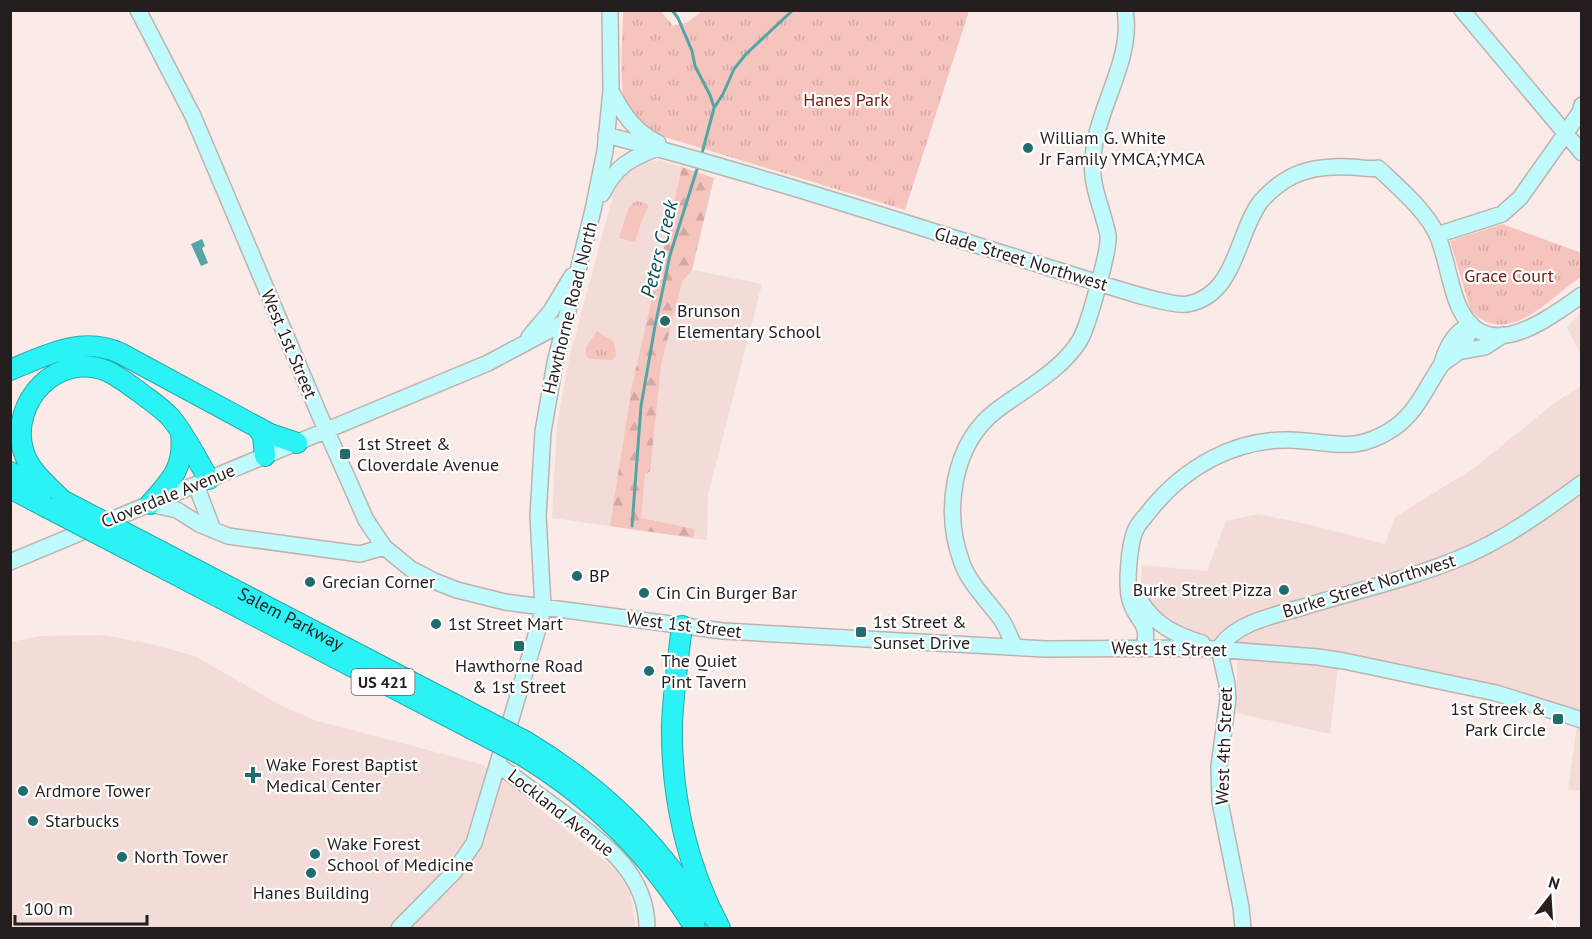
<svg xmlns="http://www.w3.org/2000/svg" width="1592" height="939" font-family="'PT Sans',sans-serif">
<style>
.built{fill:#f3dbd7}
.green{fill:#f5c4bd}
.forest{fill:url(#forest-firs)}
.park{fill:url(#park-tufts)}
.water{fill:#54a5a6}
.lines{fill:none;stroke-linecap:round;stroke-linejoin:round}
.stream{stroke:#54a5a6;stroke-width:3}
.secondary-casing{stroke:#c0b1af;stroke-width:18}
.highway-casing{stroke:#29a8a9;stroke-width:22}
.secondary{stroke:#bffbfc;stroke-width:15}
.highway{stroke:#2bf2f4;stroke-width:20}
.highway-bridge-casing{stroke:#29a8a9;stroke-width:22;stroke-linecap:butt}
.highway-bridge{stroke:#2bf2f4;stroke-width:20}
.poi-dot{fill:#216d6e;stroke:#fff;stroke-width:2}
.labels{text-anchor:middle;stroke-width:4.5;stroke-linejoin:round;paint-order:stroke}
.shield{fill:#fff;stroke:#666262;stroke-width:1.5}
.shield-label{font-size:16px;font-weight:bold;fill:#241f1e}
.park-label{font-size:18px;fill:#6e211b;stroke:#fff}
.poi-label{font-size:18px;fill:#241f1e;stroke:#fff;text-anchor:start}
.street-label{font-size:18px;fill:#241f1e;stroke:#fff}
.water-label{font-size:20px;font-style:italic;fill:#004e4f;stroke:#fff}
</style>
<defs>
<pattern id="forest-firs" width="22" height="20" patternUnits="userSpaceOnUse" patternTransform="scale(1.5)"><rect width="22" height="20" fill="#f5c4bd"/><path d="M5 1l3.5 6h-7zM16 11l3.5 6h-7z" fill="#d2a8a2"/></pattern>
<pattern id="park-tufts" width="24" height="20" patternUnits="userSpaceOnUse" patternTransform="scale(1.5)"><rect width="24" height="20" fill="#f5c4bd"/><path d="M3 7l-1-3M5 7V3M7 7l1-3M15 17l-1-3M17 17v-4M19 17l1-3" fill="none" stroke="#d2a8a2"/></pattern>
</defs>
<rect width="100%" height="100%" fill="#faebe8"/>
<path class="built" d="M660 160 682 167 660 260 693 270 762 284 708 495 707 540 552 518 557 425 569 359 614 191 628 170 643 163Z
M1581 312V355L1567 327Z
M1581 386V791L1568 790 1579 710 1510 688 1340 651 1330 734 1237 713V660L1174 658 1172 639 1174 622 1156 609 1141 586 1142 565 1207 571 1226 521 1258 514 1311 525 1385 544 1395 517 1474 468 1557 401Z
M103 635 146 643 195 656 278 704 314 720 481 764 512 787 616 870 630 894 636 928H11V642L40 636Z"/>
<path class="green" d="M625 219 641 223 635 242 619 238Z"/>
<path class="forest" d="M682 167 714 178 692 270 682 282 661 365 650 471 645 475 641 518 694 529V538L610 526 632 386Z"/>
<path class="park" d="M623 11H661L673 26 688 22 702 11H969L905 210 655 134C644 126 633 117 626 104 618 89 623 31 623 11Z
M638 201 647 204 648 207 641 223 625 219C628 211 629 203 638 201Z
M1502 224 1582 253 1581 277C1550 297 1509 349 1471 311L1450 241Z
M597 331 614 342 616 355 612 360 590 359 586 356V347Z"/>
<path class="water" d="M202 239 205 246 202 248 208 263 201 266 191 244Z"/>
<g class="lines">
<path class="stream" d="M672 10 678 18 692 51 695 66 710 95 714 107
M701 157 714 108 723 94 734 69 746 54 793 10
M632 526 641 406 655 326 670 255 698 166"/>
<g class="secondary-casing">
<path id="secondary" d="M138 10 193 116 320 416 366 520 384 547 411 569 434 581 457 590 505 602 723 631 1045 649 1203 648 1318 657 1344 661 1496 693 1582 720
M1462 10 1582 153
M611 91C623 114 634 131 658 143
M606 135C758 174 907 224 1057 270 1082 277 1168 308 1188 304 1237 294 1236 234 1261 201 1270 191 1281 182 1293 176 1311 167 1331 166 1351 167 1360 167 1369 170 1378 168 1398 187 1427 211 1438 237 1446 257 1449 281 1457 302 1483 369 1546 320 1582 295
M602 194C616 166 628 160 657 148
M1437 235 1502 214 1520 198 1566 133 1580 112 1582 105
M529 337 551 311 572 276
M1458 352 1485 347 1503 335
M1442 363C1447 346 1454 333 1471 324
M196 485 213 530
M150 504 177 510 199 524 228 536 360 554 384 547
M10 562 488 363 565 322
M1140 600C1154 625 1176 635 1202 643
M1015 647C1010 638 1007 628 1001 619 988 601 969 583 962 563 943 512 952 444 997 410 1025 389 1062 370 1080 340 1088 326 1110 249 1108 235 1100 197 1087 184 1095 142 1103 98 1133 56 1125 10
M1144 648C1150 621 1138 624 1131 603 1125 588 1129 541 1137 527 1141 520 1147 515 1151 509 1185 467 1235 439 1289 440 1332 441 1354 455 1394 428 1416 413 1426 388 1440 367 1444 360 1452 358 1457 353 1465 345 1469 334 1471 324
M1219 649C1233 623 1276 615 1303 607 1355 591 1410 579 1460 558 1504 540 1544 511 1582 483
M1219 649 1227 684 1228 699 1219 766 1220 802 1241 907 1243 928
M498 765C519 780 540 796 561 811 602 842 647 872 647 928
M399 928 454 872 474 843 540 622 543 607 538 516 543 432 555 363 593 210 605 151 611 91 610 10"/>
</g>
<g class="highway-casing">
<path id="highway" d="M10 370C47 355 81 336 120 353L270 434 297 443
M257 427 263 436 265 456
M10 472 47 491
M10 488 46 507
M62 500C47 485 29 471 23 450 10 401 58 351 107 371 118 376 128 384 138 391 148 399 161 407 170 417 186 435 196 459 209 479
M150 504C171 481 185 467 181 433
M682 626C678 659 673 693 672 726 671 796 687 867 720 928
M525 741C600 786 655 839 702 913
M520 754C593 798 651 855 695 928"/>
</g>
<use href="#secondary" class="secondary"/>
<use href="#highway" class="highway"/>
<g class="highway-bridge-casing">
<g id="highway-bridge">
<path id="s1" d="M62 500 525 741"/>
<path d="M46 507 520 754"/>
</g>
</g>
<use href="#highway-bridge" class="highway-bridge"/>
</g>
<g class="poi-dot">
<circle cx="1028" cy="148" r="6"/>
<circle cx="665" cy="321" r="6"/>
<rect x="339" y="448" width="12" height="12" rx="3"/>
<circle cx="577" cy="576" r="6"/>
<circle cx="310" cy="582" r="6"/>
<circle cx="1284" cy="590" r="6"/>
<circle cx="644" cy="593" r="6"/>
<circle cx="436" cy="624" r="6"/>
<rect x="855" y="626" width="12" height="12" rx="3"/>
<rect x="513" y="640" width="12" height="12" rx="3"/>
<circle cx="649" cy="671" r="6"/>
<rect x="1552" y="713" width="12" height="12" rx="3"/>
<path d="M250 766h6v6h6v6h-6v6h-6v-6h-6v-6h6z"/>
<circle cx="23" cy="791" r="6"/>
<circle cx="33" cy="821" r="6"/>
<circle cx="315" cy="854" r="6"/>
<circle cx="122" cy="857" r="6"/>
<circle cx="311" cy="873" r="6"/>
</g>
<g class="labels">
<rect class="shield" x="351.5" y="669" width="63" height="26" rx="4.5"/>
<g class="shield-label">
<text x="383" y="688">US 421</text>
</g>
<g class="park-label">
<text x="846" y="106">Hanes Park</text>
<text x="1509" y="282">Grace Court</text>
</g>
<g class="poi-label">
<text x="1040" y="144">William G. White<tspan x="1040" dy="21">Jr Family YMCA;YMCA</tspan></text>
<text x="677" y="317">Brunson<tspan x="677" dy="21">Elementary School</tspan></text>
<text x="357" y="450">1st Street &amp;<tspan x="357" dy="21">Cloverdale Avenue</tspan></text>
<text x="589" y="582">BP</text>
<text x="322" y="588">Grecian Corner</text>
<text x="1272" y="596" text-anchor="end">Burke Street Pizza</text>
<text x="656" y="599">Cin Cin Burger Bar</text>
<text x="873" y="628">1st Street &amp;<tspan x="873" dy="21">Sunset Drive</tspan></text>
<text x="448" y="630">1st Street Mart</text>
<text x="661" y="667">The Quiet<tspan x="661" dy="21">Pint Tavern</tspan></text>
<text x="519" y="672" text-anchor="middle">Hawthorne Road<tspan x="519" dy="21">&amp; 1st Street</tspan></text>
<text x="1546" y="715" text-anchor="end">1st Streek &amp;<tspan x="1546" dy="21">Park Circle</tspan></text>
<text x="266" y="771">Wake Forest Baptist<tspan x="266" dy="21">Medical Center</tspan></text>
<text x="35" y="797">Ardmore Tower</text>
<text x="45" y="827">Starbucks</text>
<text x="327" y="850">Wake Forest<tspan x="327" dy="21">School of Medicine</tspan></text>
<text x="134" y="863">North Tower</text>
<text x="311" y="899" text-anchor="middle">Hanes Building</text>
</g>
<g class="street-label">
<text transform="translate(1021 259) rotate(17)" y="6">Glade Street Northwest</text>
<text transform="translate(570 308) rotate(-76)" y="6">Hawthorne Road North</text>
<text transform="translate(289 344) rotate(67)" y="6">West 1st Street</text>
<text transform="translate(168 496) rotate(-22)" y="6">Cloverdale Avenue</text>
<text transform="translate(1369 586) rotate(-17)" y="6">Burke Street Northwest</text>
<text dy="6" stroke="none"><textPath href="#s1" startOffset="258">Salem Parkway</textPath></text>
<text transform="translate(684 625) rotate(7)" y="6">West 1st Street</text>
<text transform="translate(1169 649) rotate(1)" y="6">West 1st Street</text>
<text transform="translate(1224 746) rotate(-88)" y="6">West 4th Street</text>
<text transform="translate(561 813) rotate(38)" y="6">Lockland Avenue</text>
</g>
<g class="water-label">
<text transform="translate(659 249) rotate(-76)" y="7">Peters Creek</text>
</g>
</g>
<rect width="1592" height="939" fill="none" stroke="#241f1e" stroke-width="24"/>
<g transform="translate(1550 897) rotate(17)" stroke="#ffffff" stroke-width="4.5" paint-order="stroke">
<path d="M0-4.5L10 22L0 15L-10 22Z" fill="#241f1e"/>
<text y="-9" font-size="16" font-weight="bold" text-anchor="middle" fill="#241f1e">N</text>
</g>
<path d="M15 915v9h132v-9" fill="none" stroke="#241f1e" stroke-width="3"/>
<text x="24" y="915" font-size="18" fill="#241f1e" stroke="#ffffff" stroke-width="4.5" paint-order="stroke">100 m</text>
</svg>
